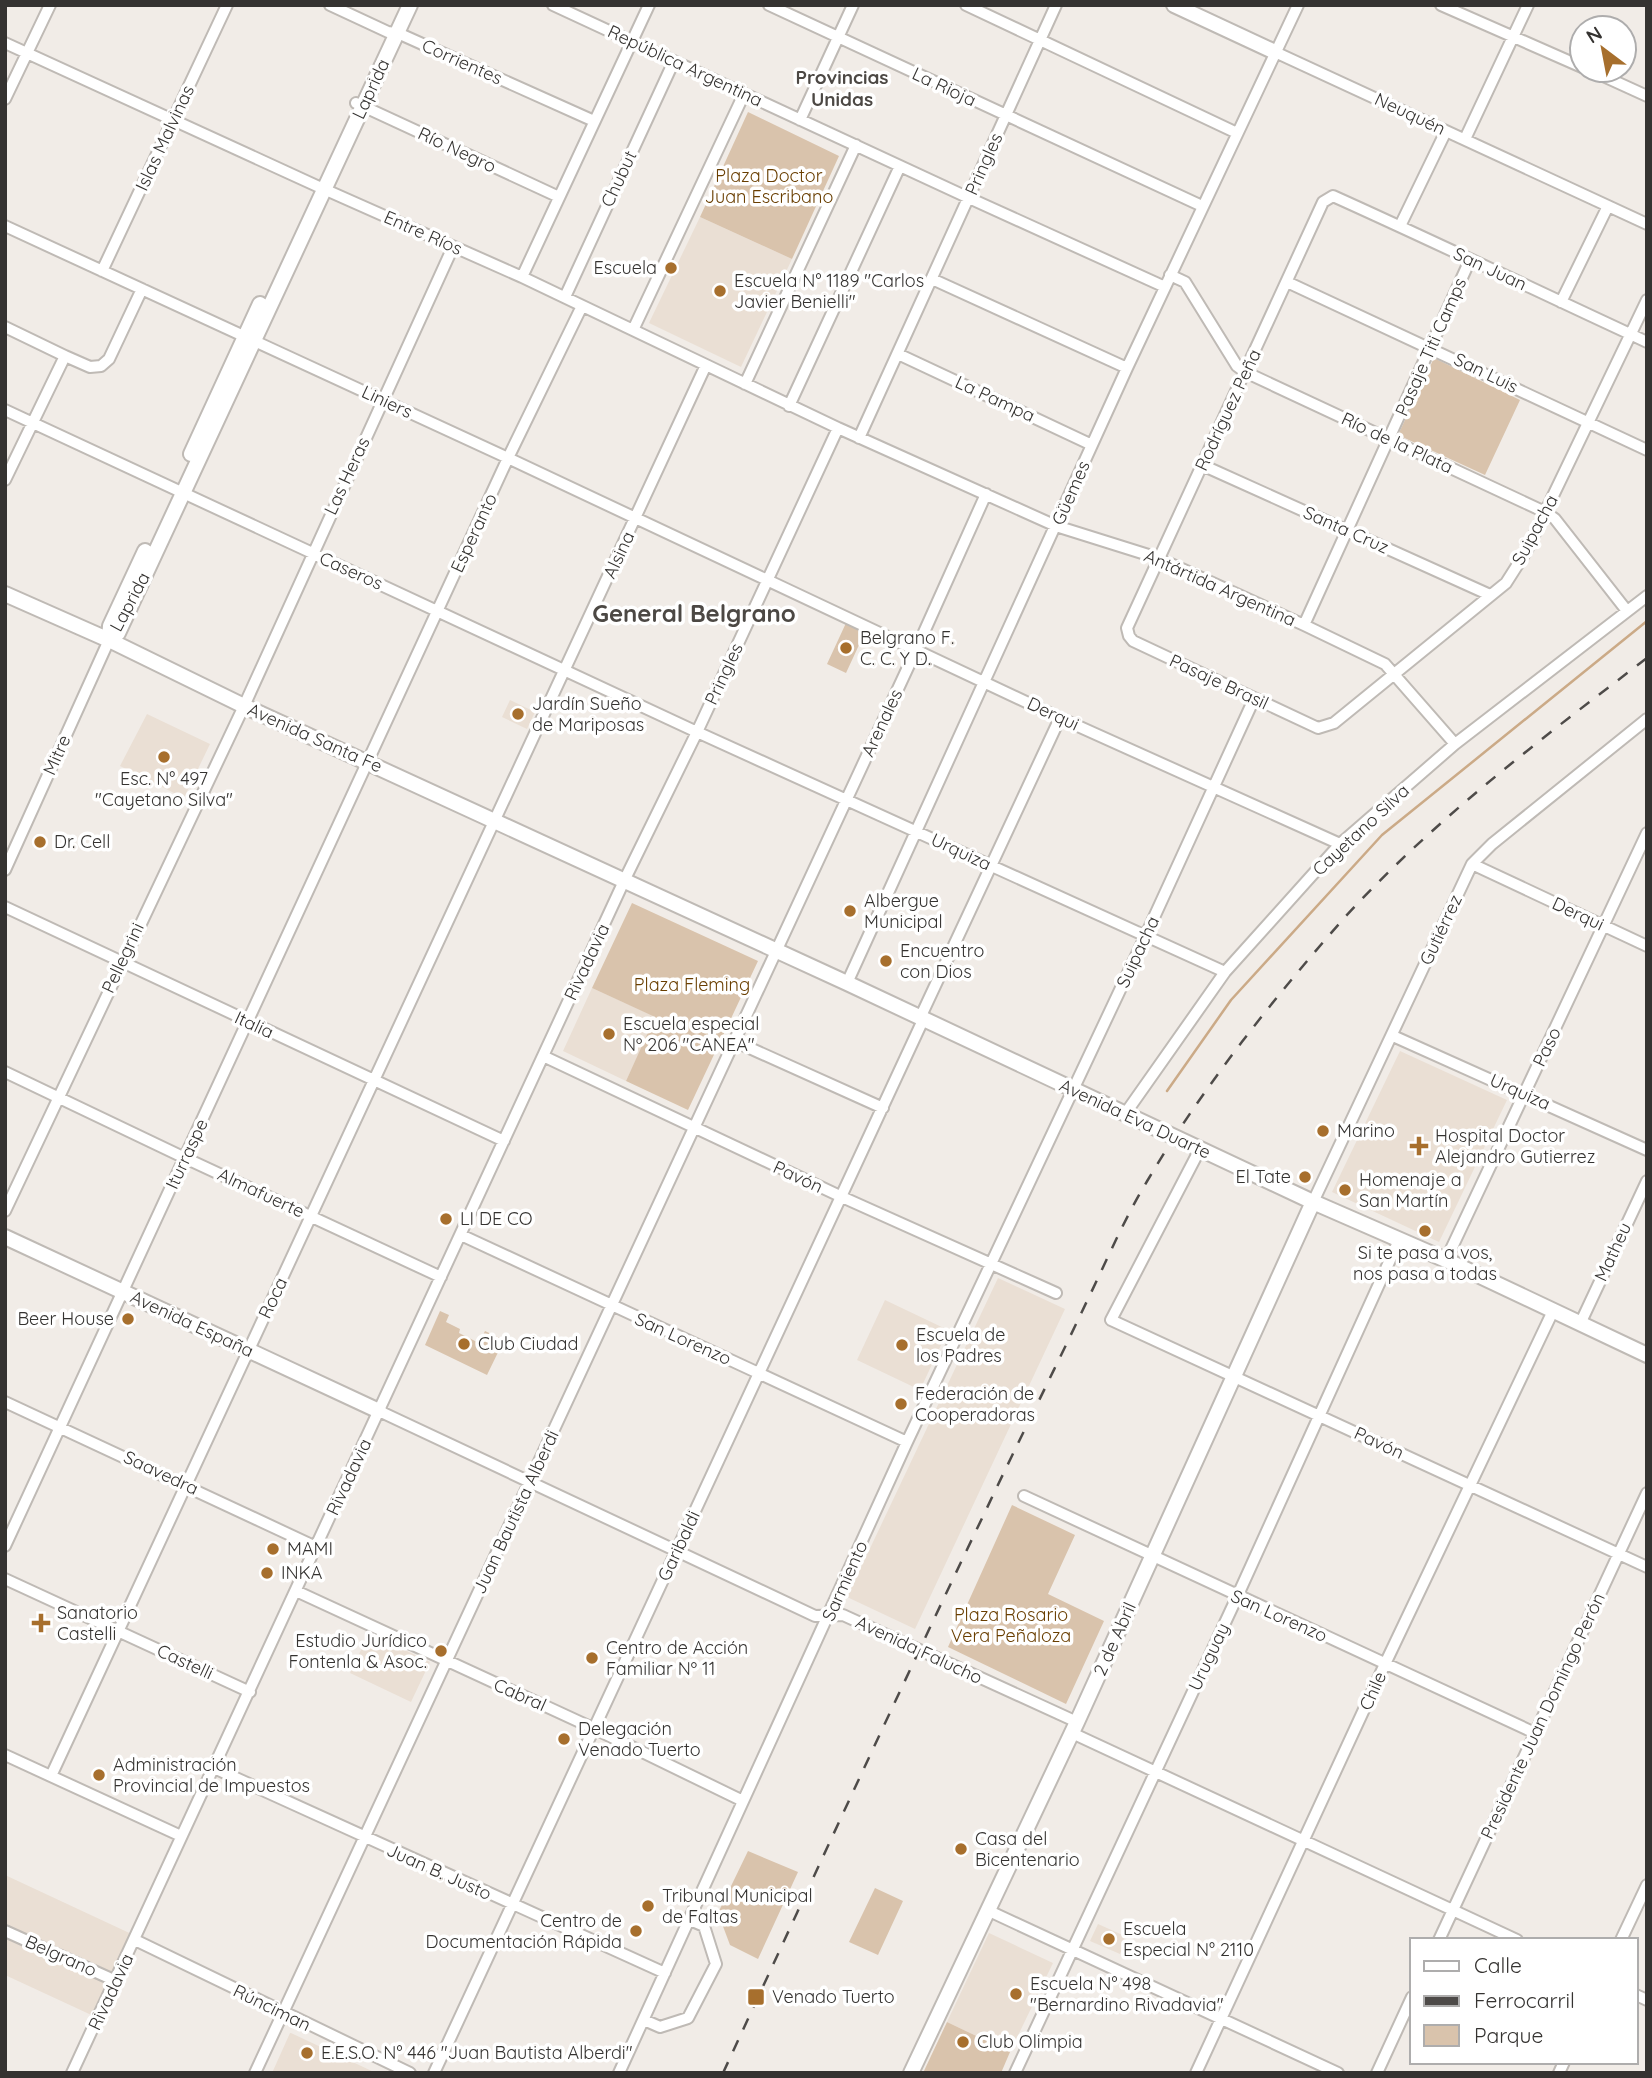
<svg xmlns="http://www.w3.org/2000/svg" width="1652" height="2078" font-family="Quicksand,sans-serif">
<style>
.built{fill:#eadfd4}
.green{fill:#d9c3ac}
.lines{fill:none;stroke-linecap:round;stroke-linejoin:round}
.stream{stroke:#cbaa87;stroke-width:2.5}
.minor-casing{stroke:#bfbab5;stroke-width:14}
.major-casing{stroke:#bfbab5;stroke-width:18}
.minor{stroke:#fff;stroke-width:10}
.major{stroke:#fff;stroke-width:14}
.rail{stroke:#4e4b49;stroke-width:2.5;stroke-dasharray:12 12;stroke-linecap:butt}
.poi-dot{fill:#a76f2d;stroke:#fff;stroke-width:2.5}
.labels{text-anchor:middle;stroke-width:7;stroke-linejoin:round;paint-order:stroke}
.street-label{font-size:18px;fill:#353331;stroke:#fff}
.park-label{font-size:18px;fill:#693e00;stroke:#fff}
.poi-label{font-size:18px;fill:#353331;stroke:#fff;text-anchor:start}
.neighbourhood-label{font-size:19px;font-weight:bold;fill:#4c4844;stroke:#fff}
.district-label{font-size:24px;font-weight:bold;fill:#4c4844;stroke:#fff}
</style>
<rect width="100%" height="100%" fill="#f1ece7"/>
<path class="built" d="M700 217 792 259 741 367 649 323Z
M510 700 535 712 527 729 502 717Z
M147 714 210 744 184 798 120 766Z
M592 988 656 1017 626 1081 563 1051Z
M1400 1051 1507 1100 1439 1242 1332 1192Z
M998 1278 1065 1309 915 1629 847 1597Z
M885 1300 948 1330 920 1390 857 1360Z
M369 1633 430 1662 411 1702 350 1673Z
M5 1875 138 1937 100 2019 5 1975Z
M1098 1924 1127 1937 1120 1954 1090 1941Z
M989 1933 1053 1963 1010 2052 947 2022Z
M290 2033H291L376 2073H272Z"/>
<path class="green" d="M748 112 839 156 792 259 700 217Z
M1434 358 1520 400 1485 475 1398 435Z
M846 623 865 632 846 673 827 664Z
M632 903 758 961 688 1110 626 1081 655 1017 592 988Z
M440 1311 449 1315 446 1322 460 1329 459 1333 479 1343 485 1331 504 1340 487 1375 425 1345Z
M1012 1505 1075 1535 1048 1594 1104 1621 1066 1704 948 1647Z
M748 1851 798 1872 758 1959 730 1945 718 1913Z
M875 1888 903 1901 878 1955 849 1942Z
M947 2022 1010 2052 1001 2073H923Z"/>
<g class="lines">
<path class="stream" d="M1167 1091 1231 1000 1382 835 1647 621"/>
<g class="minor-casing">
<path id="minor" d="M330 5 388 32 400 34 594 121
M553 5 969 198 1165 287
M769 5 1202 206
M966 5 1237 133
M1441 5 1582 67
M5 43 317 186 522 277 838 428 1056 526 1158 558 1304 625 1385 664 1455 744
M1275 52 1647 224
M1590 70 1647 96
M5 99 50 5
M356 103 559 197
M800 120 853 5
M1465 139 1528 5
M5 226 508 458 1060 718 1340 844
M1400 226 1446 131
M102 271 227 5
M1170 275 1185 282 1237 366 1245 372 1545 512 1555 519 1627 611
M522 277 649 5
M932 279 1127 368
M1287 282 1647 450
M565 297 674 61
M1647 300 1527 550 1506 583 1334 723 1318 728 1133 641 1129 636 1127 628 1323 202 1333 196C1433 241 1531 288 1630 334L1647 342
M1561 302 1608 206
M5 327 65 356
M633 330 744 94
M898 354 1092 445
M745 384 856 145
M789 406 900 166
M5 410 697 732 1225 972
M859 438 1056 5
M1202 465 1490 595
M5 480 65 356 90 367 101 366 109 359 142 289
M1304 625 1470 260
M1472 864 1647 946
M5 870 109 640
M5 907 504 1141
M847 983 1127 368 1298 5
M920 1018 1060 718
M1393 1036 1647 1150
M734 1041 883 1108
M543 1056 842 1197 1056 1293
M5 1072 185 1158 441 1277
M1125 1114 1225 972 1340 844 1455 744 1647 596
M1200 1149 1111 1320 1647 1567
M1313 1202 1472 864 1492 844 1647 719
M5 1211 244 706 453 247
M461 1235 907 1442
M1446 1260 1647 833
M1580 1324 1647 1181
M5 1402 316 1547
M379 1411 815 1616 843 1615 1077 1722
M1024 1496 1535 1733
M5 1546 508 458 582 306
M5 1579 250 1692
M296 1591 595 1729 743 1801
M1072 1733 1517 1940
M5 1755 181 1836
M214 1768 665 1973
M51 1776 706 365
M987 1910 1338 2073
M5 1931 116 1981
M135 1940 410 2073
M1439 1940 1647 1493
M1621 1940 1647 1885
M1636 1995 1647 2000
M644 2020 660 2027 688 2018 716 1964 704 1926 690 1920
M72 2073 624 881 697 732 838 428
M255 2073 916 650 986 494
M434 2073 923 1020
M619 2073 907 1442 1145 937 1254 699
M1015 2073 1237 1597 1399 1240
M1196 2073 1385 1664 1553 1311
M1377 2073 1412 1997
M1559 2073 1564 2062"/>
</g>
<g class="major-casing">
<path id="major" d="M1174 5 1275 52
M191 454 260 304
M5 594 109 640 244 706 847 983 1313 1202 1446 1260 1647 1355
M109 640 118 633 410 5
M109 640 110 626 145 551
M5 1237 379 1411
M911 2073 1077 1722 1313 1202"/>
</g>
<use href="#minor" class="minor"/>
<use href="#major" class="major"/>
<path class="rail" d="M723 2073C810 1885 896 1697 986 1510 1019 1440 1054 1371 1087 1301 1107 1260 1125 1217 1149 1178 1202 1088 1277 994 1346 916 1435 819 1542 738 1647 658"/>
</g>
<g class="poi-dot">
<circle cx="671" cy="268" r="7"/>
<circle cx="720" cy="291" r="7"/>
<circle cx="846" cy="648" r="7"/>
<circle cx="518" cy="714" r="7"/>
<circle cx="164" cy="757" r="7"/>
<circle cx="40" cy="842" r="7"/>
<circle cx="850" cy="911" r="7"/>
<circle cx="886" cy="961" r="7"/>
<circle cx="609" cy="1034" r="7"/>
<circle cx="1323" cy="1131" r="7"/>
<path d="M1415.5 1135.5h7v7h7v7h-7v7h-7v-7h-7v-7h7z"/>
<circle cx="1305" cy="1177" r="7"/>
<circle cx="1345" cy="1190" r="7"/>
<circle cx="446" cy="1219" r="7"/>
<circle cx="1425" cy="1231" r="7"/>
<circle cx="128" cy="1319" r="7"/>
<circle cx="464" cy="1344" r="7"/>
<circle cx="902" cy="1345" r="7"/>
<circle cx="901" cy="1404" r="7"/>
<circle cx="273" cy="1549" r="7"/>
<circle cx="267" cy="1573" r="7"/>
<path d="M37.5 1612.5h7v7h7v7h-7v7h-7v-7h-7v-7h7z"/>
<circle cx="441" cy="1651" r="7"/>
<circle cx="592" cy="1658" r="7"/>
<circle cx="564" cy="1739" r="7"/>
<circle cx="99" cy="1775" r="7"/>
<circle cx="961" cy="1849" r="7"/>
<circle cx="648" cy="1906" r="7"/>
<circle cx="636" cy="1931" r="7"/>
<circle cx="1109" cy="1939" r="7"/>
<circle cx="1016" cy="1994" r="7"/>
<rect x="747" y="1988" width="18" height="18" rx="3.5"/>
<circle cx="963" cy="2042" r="7"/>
<circle cx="307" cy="2053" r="7"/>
</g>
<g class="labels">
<g class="street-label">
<text transform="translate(462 62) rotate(24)" y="6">Corrientes</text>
<text transform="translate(685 66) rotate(25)" y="6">República Argentina</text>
<text transform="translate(944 87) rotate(25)" y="6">La Rioja</text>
<text transform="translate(371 89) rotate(-65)" y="6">Laprida</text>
<text transform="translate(1410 114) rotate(25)" y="6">Neuquén</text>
<text transform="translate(165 138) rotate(-65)" y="6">Islas Malvinas</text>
<text transform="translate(457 150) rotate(25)" y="6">Río Negro</text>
<text transform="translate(984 164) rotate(-66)" y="6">Pringles</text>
<text transform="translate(619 179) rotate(-65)" y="6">Chubut</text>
<text transform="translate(423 233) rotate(24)" y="6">Entre Ríos</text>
<text transform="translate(1490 269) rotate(25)" y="6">San Juan</text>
<text transform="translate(1431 347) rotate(-66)" y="6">Pasaje Titi Camps</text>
<text transform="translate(1486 373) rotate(26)" y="6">San Luis</text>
<text transform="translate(995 399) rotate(25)" y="6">La Pampa</text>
<text transform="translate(387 402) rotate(25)" y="6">Liniers</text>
<text transform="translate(1228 410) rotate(-65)" y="6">Rodríguez Peña</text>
<text transform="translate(1397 443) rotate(25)" y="6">Río de la Plata</text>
<text transform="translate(347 476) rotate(-65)" y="6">Las Heras</text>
<text transform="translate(1071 493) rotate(-66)" y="6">Güemes</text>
<text transform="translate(1346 530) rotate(24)" y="6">Santa Cruz</text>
<text transform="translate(1535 530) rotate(-62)" y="6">Suipacha</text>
<text transform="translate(474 533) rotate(-65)" y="6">Esperanto</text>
<text transform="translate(619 555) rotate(-65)" y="6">Alsina</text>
<text transform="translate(351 571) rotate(24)" y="6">Caseros</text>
<text transform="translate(1220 588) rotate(24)" y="6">Antártida Argentina</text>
<text transform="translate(130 602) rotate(-62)" y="6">Laprida</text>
<text transform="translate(724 674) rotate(-65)" y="6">Pringles</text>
<text transform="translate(1219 682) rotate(25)" y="6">Pasaje Brasil</text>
<text transform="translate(1053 714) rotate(25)" y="6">Derqui</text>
<text transform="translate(882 723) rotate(-65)" y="6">Arenales</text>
<text transform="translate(315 738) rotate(24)" y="6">Avenida Santa Fe</text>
<text transform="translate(57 755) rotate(-66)" y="6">Mitre</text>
<text transform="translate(1361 830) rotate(-43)" y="6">Cayetano Silva</text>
<text transform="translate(961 852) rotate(25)" y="6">Urquiza</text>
<text transform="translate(1578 914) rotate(25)" y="6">Derqui</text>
<text transform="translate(1441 930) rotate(-65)" y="6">Gutiérrez</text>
<text transform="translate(1138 952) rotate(-65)" y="6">Suipacha</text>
<text transform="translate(123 958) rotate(-65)" y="6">Pellegrini</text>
<text transform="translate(587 962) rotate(-65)" y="6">Rivadavia</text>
<text transform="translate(254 1025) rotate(25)" y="6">Italia</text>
<text transform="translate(1547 1047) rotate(-64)" y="6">Paso</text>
<text transform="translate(1520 1092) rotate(24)" y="6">Urquiza</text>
<text transform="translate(1135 1119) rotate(25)" y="6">Avenida Eva Duarte</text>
<text transform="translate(187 1154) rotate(-65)" y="6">Iturraspe</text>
<text transform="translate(798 1177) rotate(25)" y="6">Pavón</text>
<text transform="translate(261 1193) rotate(25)" y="6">Almafuerte</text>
<text transform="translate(1613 1252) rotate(-65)" y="6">Matheu</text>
<text transform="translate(273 1298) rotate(-65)" y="6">Roca</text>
<text transform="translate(192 1324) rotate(25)" y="6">Avenida España</text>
<text transform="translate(683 1339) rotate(24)" y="6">San Lorenzo</text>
<text transform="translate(1379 1443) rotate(25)" y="6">Pavón</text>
<text transform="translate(161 1473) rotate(25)" y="6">Saavedra</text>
<text transform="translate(349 1477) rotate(-65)" y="6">Rivadavia</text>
<text transform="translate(516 1512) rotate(-65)" y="6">Juan Bautista Alberdi</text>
<text transform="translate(679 1546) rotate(-65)" y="6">Garibaldi</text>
<text transform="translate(845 1581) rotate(-66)" y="6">Sarmiento</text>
<text transform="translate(1279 1616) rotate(24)" y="6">San Lorenzo</text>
<text transform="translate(1115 1639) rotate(-66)" y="6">2 de Abril</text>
<text transform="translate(919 1650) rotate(25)" y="6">Avenida Falucho</text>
<text transform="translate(1209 1657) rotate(-65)" y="6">Uruguay</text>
<text transform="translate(185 1662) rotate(25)" y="6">Castelli</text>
<text transform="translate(1373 1691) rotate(-66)" y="6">Chile</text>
<text transform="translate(520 1695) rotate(24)" y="6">Cabral</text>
<text transform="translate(1543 1716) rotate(-65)" y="6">Presidente Juan Domingo Perón</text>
<text transform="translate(439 1872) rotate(24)" y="6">Juan B. Justo</text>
<text transform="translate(61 1956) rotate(24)" y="6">Belgrano</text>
<text transform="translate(111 1992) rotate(-65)" y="6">Rivadavia</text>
<text transform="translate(272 2008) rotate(26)" y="6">Rúnciman</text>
</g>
<g class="park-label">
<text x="769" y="182">Plaza Doctor<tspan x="769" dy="21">Juan Escribano</tspan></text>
<text x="692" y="991">Plaza Fleming</text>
<text x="1011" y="1621">Plaza Rosario<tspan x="1011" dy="21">Vera Peñaloza</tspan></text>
</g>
<g class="poi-label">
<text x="657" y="274" text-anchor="end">Escuela</text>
<text x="734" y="287">Escuela N° 1189 "Carlos<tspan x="734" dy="21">Javier Benielli"</tspan></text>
<text x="860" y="644">Belgrano F.<tspan x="860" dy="21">C. C. Y D.</tspan></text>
<text x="532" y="710">Jardín Sueño<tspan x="532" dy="21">de Mariposas</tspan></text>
<text x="164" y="785" text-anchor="middle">Esc. N° 497<tspan x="164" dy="21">"Cayetano Silva"</tspan></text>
<text x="54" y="848">Dr. Cell</text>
<text x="864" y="907">Albergue<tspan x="864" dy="21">Municipal</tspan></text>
<text x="900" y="957">Encuentro<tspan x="900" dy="21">con Dios</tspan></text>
<text x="623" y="1030">Escuela especial<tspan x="623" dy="21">Nº 206 "CANEA"</tspan></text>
<text x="1337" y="1137">Marino</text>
<text x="1435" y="1142">Hospital Doctor<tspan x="1435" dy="21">Alejandro Gutierrez</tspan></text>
<text x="1291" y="1183" text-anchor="end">El Tate</text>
<text x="1359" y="1186">Homenaje a<tspan x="1359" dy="21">San Martín</tspan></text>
<text x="460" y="1225">LI DE CO</text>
<text x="1425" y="1259" text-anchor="middle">Si te pasa a vos,<tspan x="1425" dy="21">nos pasa a todas</tspan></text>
<text x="114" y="1325" text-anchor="end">Beer House</text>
<text x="916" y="1341">Escuela de<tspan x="916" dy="21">los Padres</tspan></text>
<text x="478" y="1350">Club Ciudad</text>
<text x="915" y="1400">Federación de<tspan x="915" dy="21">Cooperadoras</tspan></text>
<text x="287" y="1555">MAMI</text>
<text x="281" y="1579">INKA</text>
<text x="57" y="1619">Sanatorio<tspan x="57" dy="21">Castelli</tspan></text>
<text x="427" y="1647" text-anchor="end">Estudio Jurídico<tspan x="427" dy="21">Fontenla &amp; Asoc.</tspan></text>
<text x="606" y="1654">Centro de Acción<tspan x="606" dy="21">Familiar Nº 11</tspan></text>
<text x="578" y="1735">Delegación<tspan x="578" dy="21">Venado Tuerto</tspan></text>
<text x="113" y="1771">Administración<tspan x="113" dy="21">Provincial de Impuestos</tspan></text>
<text x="975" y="1845">Casa del<tspan x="975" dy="21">Bicentenario</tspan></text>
<text x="662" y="1902">Tribunal Municipal<tspan x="662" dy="21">de Faltas</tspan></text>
<text x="622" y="1927" text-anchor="end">Centro de<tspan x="622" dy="21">Documentación Rápida</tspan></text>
<text x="1123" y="1935">Escuela<tspan x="1123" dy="21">Especial N° 2110</tspan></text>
<text x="1030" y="1990">Escuela N° 498<tspan x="1030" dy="21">"Bernardino Rivadavia"</tspan></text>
<text x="772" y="2003">Venado Tuerto</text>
<text x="977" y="2048">Club Olimpia</text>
<text x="321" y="2059">E.E.S.O. N° 446 "Juan Bautista Alberdi"</text>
</g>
<g class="neighbourhood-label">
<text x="842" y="84">Provincias<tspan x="842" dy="22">Unidas</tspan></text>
</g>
<g class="district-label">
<text x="694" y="622">General Belgrano</text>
</g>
</g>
<rect width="1652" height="2078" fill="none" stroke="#353331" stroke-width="14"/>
<rect x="1410" y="1938" width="228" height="126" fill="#ffffff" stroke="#aeadad" stroke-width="2"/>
<rect x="1424" y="1961" width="35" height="10" fill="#ffffff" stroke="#aeadad" stroke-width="2"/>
<text x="1474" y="1973" font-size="21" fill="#353331">Calle</text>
<rect x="1424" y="1996" width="35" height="10" fill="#4e4b49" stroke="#aeadad" stroke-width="2"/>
<text x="1474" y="2008" font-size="21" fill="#353331">Ferrocarril</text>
<rect x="1424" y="2025" width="35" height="21" fill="#d9c3ac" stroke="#aeadad" stroke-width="2"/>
<text x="1474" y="2043" font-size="21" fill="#353331">Parque</text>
<g transform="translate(1603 49) rotate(328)"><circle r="33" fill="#ffffff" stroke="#aeadad" stroke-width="2"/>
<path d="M0-5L12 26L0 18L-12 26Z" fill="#a76f2d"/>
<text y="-10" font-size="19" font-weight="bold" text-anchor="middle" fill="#353331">N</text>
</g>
</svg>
